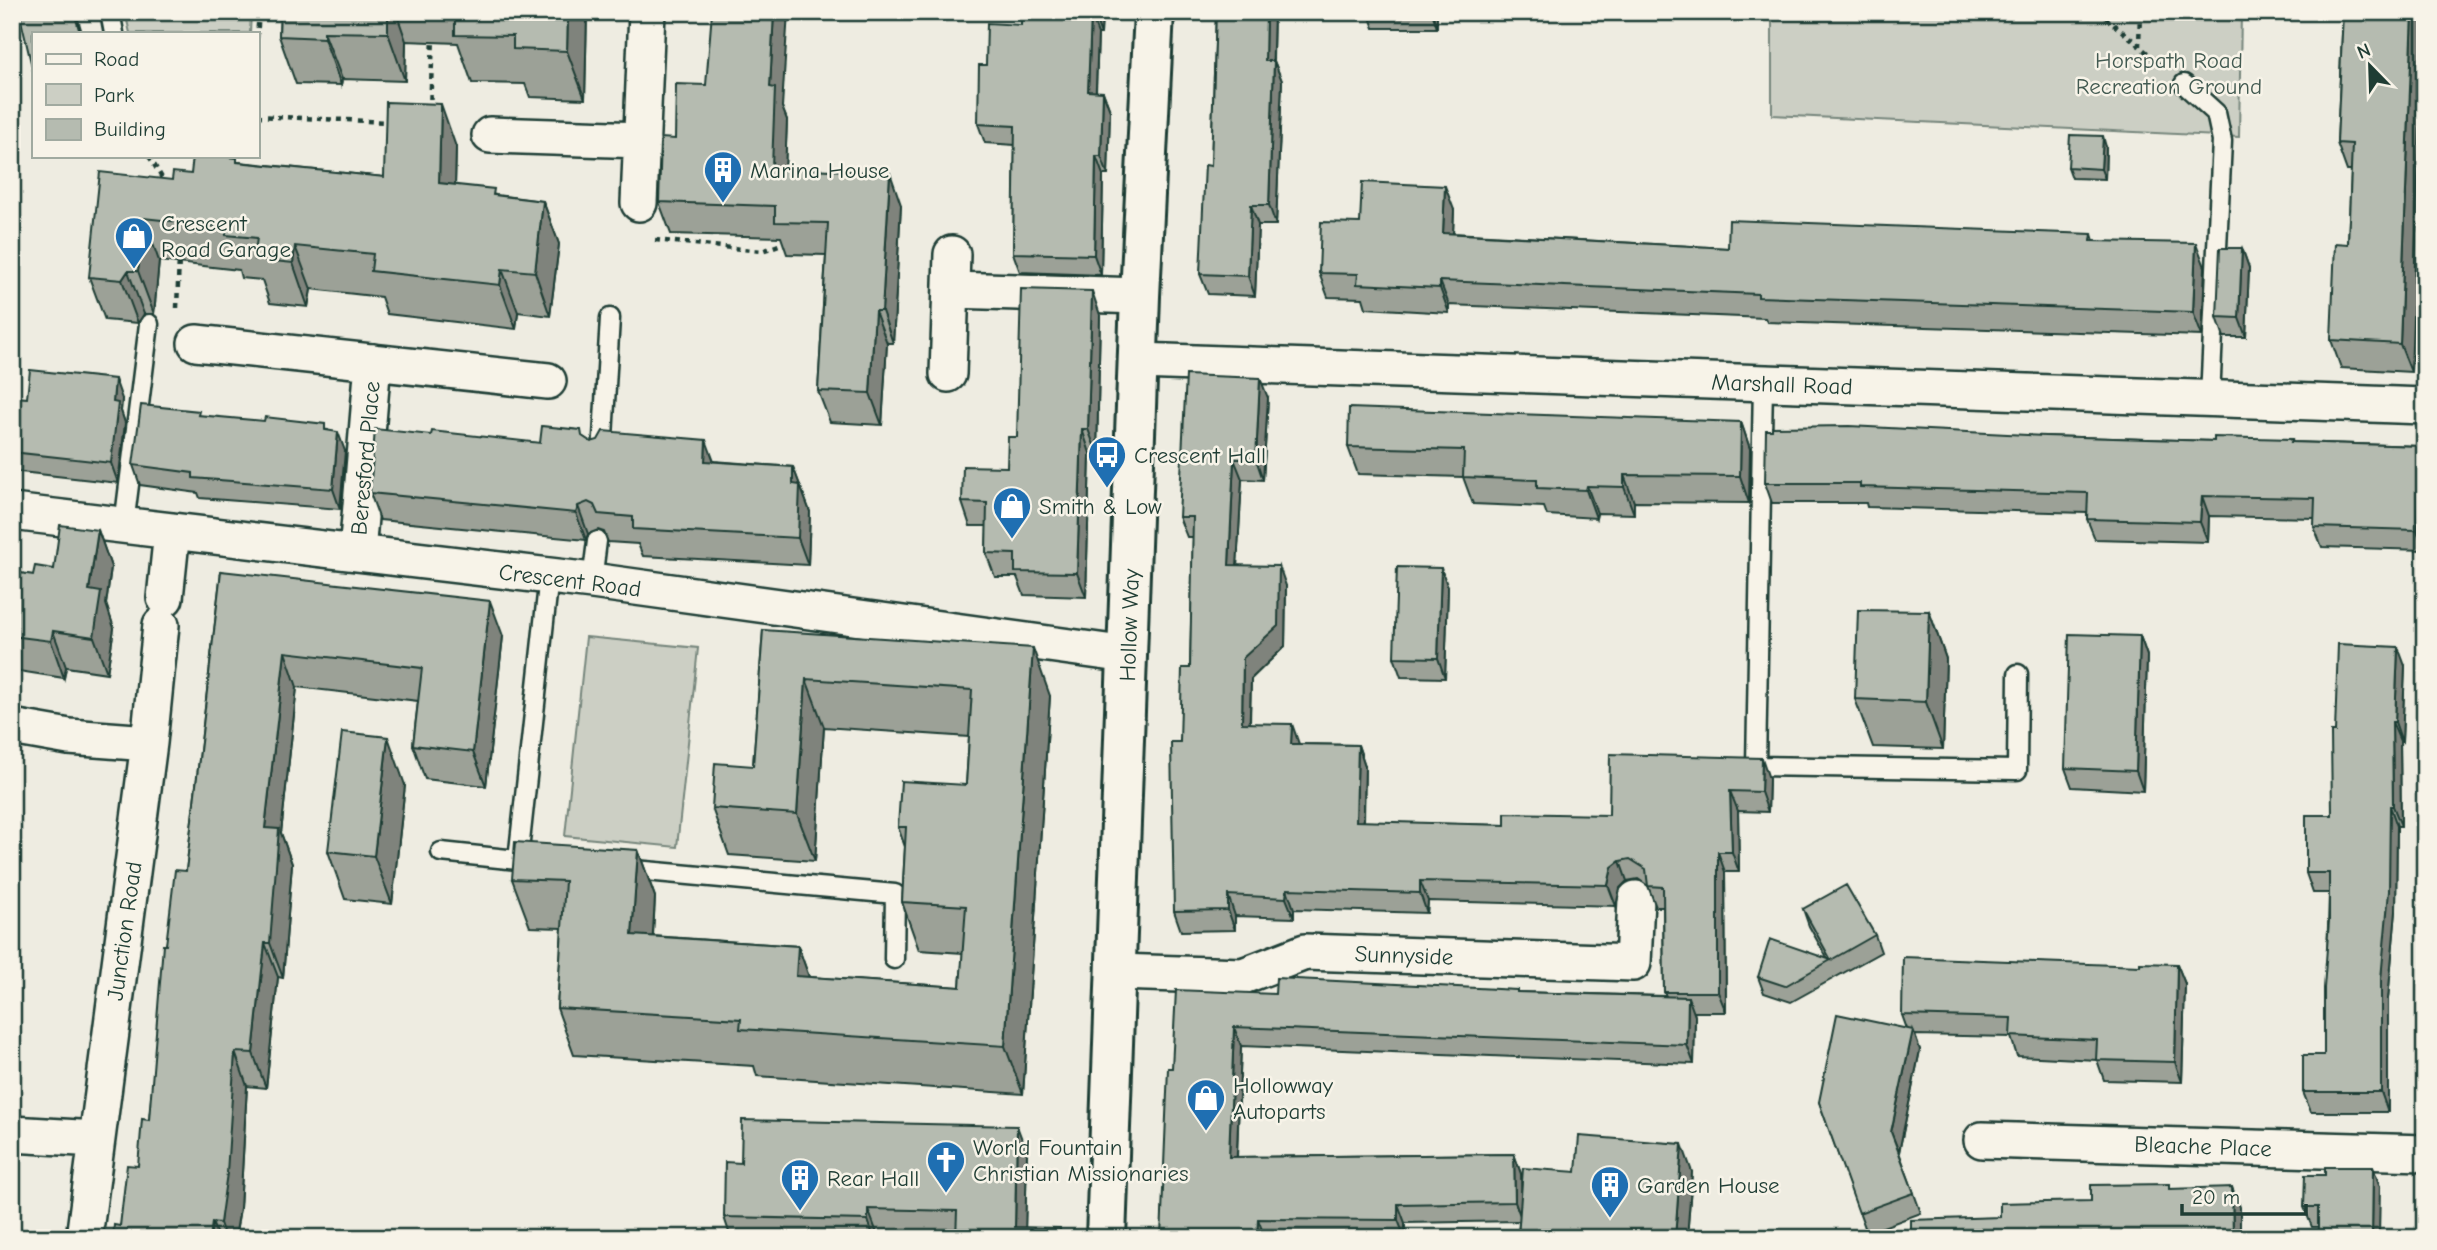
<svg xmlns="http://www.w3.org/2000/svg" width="2437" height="1250" font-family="'Comic Neue',sans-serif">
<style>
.green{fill:#cccfc4;stroke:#76867c;stroke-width:2}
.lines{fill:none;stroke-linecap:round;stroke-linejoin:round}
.lane-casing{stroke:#1f3d34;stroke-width:23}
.street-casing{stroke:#1f3d34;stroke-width:40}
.secondary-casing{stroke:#1f3d34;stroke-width:44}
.path{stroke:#1f3d34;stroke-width:4.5;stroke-dasharray:5 5;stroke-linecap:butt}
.lane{stroke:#f7f3e8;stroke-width:18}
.street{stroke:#f7f3e8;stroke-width:35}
.secondary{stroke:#f7f3e8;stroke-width:38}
.wall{fill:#9ca197;stroke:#1f3d34;stroke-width:2}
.shaded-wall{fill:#7f837b;stroke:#1f3d34;stroke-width:2}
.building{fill:#b5bbb0;stroke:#1f3d34;stroke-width:2}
.labels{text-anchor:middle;stroke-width:5;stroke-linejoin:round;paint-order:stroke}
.park-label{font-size:23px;fill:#425a51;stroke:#f7f3e8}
.poi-label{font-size:23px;fill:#1f3d34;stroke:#f7f3e8;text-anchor:start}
.street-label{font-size:23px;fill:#1f3d34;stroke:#f7f3e8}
</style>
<rect width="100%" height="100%" fill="#eeece1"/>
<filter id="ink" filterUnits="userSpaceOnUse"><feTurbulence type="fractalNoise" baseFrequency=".0143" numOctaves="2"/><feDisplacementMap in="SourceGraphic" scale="14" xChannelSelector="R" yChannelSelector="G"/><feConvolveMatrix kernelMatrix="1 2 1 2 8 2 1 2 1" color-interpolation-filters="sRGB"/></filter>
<g filter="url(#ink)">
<path class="green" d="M125 12H251L250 33H130Z
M1772 12H2241L2239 137 1772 115Z
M586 637 698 648 677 847 565 836Z"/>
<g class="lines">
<g class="lane-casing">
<path id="lane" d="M110 12 114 33
M2184 84 2216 113 2222 141 2210 398
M1763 383 1756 766 2017 770 2018 674
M602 454 610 318
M124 525 149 324
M592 581 597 541
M441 852 518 860
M523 860H518L549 576
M624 869 895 894 894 959"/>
</g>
<g class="street-casing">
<path id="street" d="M490 135 642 140
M639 203 647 12
M952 290 1140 296
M196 343 548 381
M1139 361 2425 406
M948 374 952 254
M12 512 592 581 1128 655
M357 553 373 362
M165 598 172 531
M12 727 69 737 149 743
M1116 972 1243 976 1305 952 1633 963 1636 899
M12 1134 96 1139
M1982 1140 2425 1153
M84 1238 149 743 161 625"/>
</g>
<g class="secondary-casing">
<path id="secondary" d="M1106 1238 1140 296 1154 12"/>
</g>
<path class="path" d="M2098 12 2139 45
M2140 12 2139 46 2162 65
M257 38 259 12
M430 109 433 38
M257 116 389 122
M149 156 165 183
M655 240 762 251 782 244
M177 308 179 258"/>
<use href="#lane" class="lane"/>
<use href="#street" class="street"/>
<use href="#secondary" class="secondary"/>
</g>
<path class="wall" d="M280 12H587L585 99 530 97 525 84 472 83 458 43 406 41 405 81 342 79 341 85 296 84 279 36Z
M1021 12H1102L1101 34H1098L1096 92H1103L1110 111 1108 175H1103L1101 275 1020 272 1013 253 1015 145 985 143 978 124 986 65 1021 25Z
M1216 12H1274L1273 61H1274L1282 81 1276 225H1258L1255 296 1208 294 1200 274 1211 166Z
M1368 12H1437V28H1374Z
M2343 12H2424L2411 372 2341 368 2331 340 2348 244 2351 171H2347L2337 143Z
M782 107 787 120 785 168 901 205 893 343H887L882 425 830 422 818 391 826 255 787 254 781 237 671 234 659 202 675 139Z
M456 147 455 185 496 195 543 201 559 244 550 316 518 312 516 329 387 314 381 297 311 289 308 307 270 303 262 280 241 278 239 270 159 261 154 314H144L138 323 105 320 89 277 172 180 239 162 384 177Z
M2106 147 2105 179 2072 178 2068 167Z
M1454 210 1453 233 1728 248 2092 234 2094 241 2205 267 2202 336 1767 322 1765 318 1449 305V313L1366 308 1363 298 1328 297 1319 273 1360 223Z
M2242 248 2249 268 2246 337H2224L2217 317Z
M1100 315 1097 453H1090L1086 597 1024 595 1017 577H995L986 553 987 526H970L962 502 1007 467 1017 437Z
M12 397 27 398 122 399 121 411 125 423 118 483 12 471Z
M1268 398 1263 480 1242 479 1237 565 1286 586 1285 646 1251 679 1250 723 1299 744 1358 745 1365 766 1364 822 1505 825 1609 815 1769 779 1768 812 1738 811 1739 872H1725L1726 1012H1694L1695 1016 1694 1064 1241 1046 1237 1157 1514 1154 1521 1174V1189L1576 1172H1692L1687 1238H1518L1519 1221 1405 1223V1238H1161L1172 1068 1275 994 1518 992 1666 996 1664 992 1663 907H1656L1648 886 1638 879 1627 881 1620 888 1616 906 1428 901 1427 913 1294 909V918L1235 916V930L1181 931 1174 911 1180 742 1190 668 1193 537H1187L1179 517Z
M201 416 328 430 345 451 340 509 200 498 198 493 140 485 133 465Z
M1741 422 1750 449 1749 503 1634 502V514L1597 513 1596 518 1547 515 1544 507 1473 504 1463 477 1358 474 1348 447Z
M431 435 540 443 583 437 591 442 714 461 793 467 810 512 808 565 643 556 638 544 608 542 604 532 598 530 588 534 586 540 380 520 370 493Z
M2045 436 2214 441 2292 439 2293 442 2420 446 2424 550 2322 547 2314 527 2315 518 2209 516 2208 542 2095 539 2087 519V513L1867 507 1866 503H1772L1765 483Z
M98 530 111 567 106 604 114 628 107 673 66 667 64 678 12 670V572L33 575 54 569Z
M221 571 503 636 486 786 425 779 413 745 418 701 297 687 281 833 292 864 283 978 278 977 266 1088 247 1086 240 1208 235 1238H113L120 1226 138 1166 149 1120 166 945 186 871Z
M1448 588 1445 678 1401 677 1394 657Z
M1929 611 1946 659 1943 749 1873 747 1855 699Z
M763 630 1050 696 1023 1094 757 1076 754 1066 574 1055 557 1008 562 928 530 927 512 879 638 850 655 897 653 936 798 946 809 977 960 987 963 953 919 950 902 902 905 847 898 827 966 785 969 737 824 727 815 861 729 855 712 808 753 766Z
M2140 636 2147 656 2143 791 2072 787 2065 768Z
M2405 666 2402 742 2400 741 2401 826H2397L2396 911 2388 999V1112H2311L2303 1092 2324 1055 2329 893H2313L2306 873 2332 815 2335 732Z
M405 785 392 904 345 899 328 851Z
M1803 909 1875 935 1881 952 1791 1002 1764 993 1758 977 1827 958 1809 926Z
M2177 964 2185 984 2182 1082 2104 1080 2097 1060 2017 1056 2011 1037 1915 1035 1920 1050 1899 1152 1921 1213 1867 1233 1819 1102 1907 1029 1902 1015 2140 966Z
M1027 1153 1025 1227 956 1237 878 1236V1238H731L724 1217 741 1163Z
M2373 1167 2380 1187 2318 1227H2312L2304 1207 2325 1175Z"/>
<path class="shaded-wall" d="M74 12H76L82 33H80Z
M388 12H396L406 41 405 81 388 33Z
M568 12H587L585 99 567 51Z
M774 12H788L782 107 787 120 784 199 772 167 770 87Z
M1094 12H1102L1101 34 1094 15Z
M1266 12H1274L1272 81 1265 61Z
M1432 12H1437V28Z
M2413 12H2424L2411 372 2400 344Z
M1091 15 1098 34 1095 111 1088 91Z
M324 32 342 79 341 85 324 38Z
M1274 61 1282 81 1276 225 1269 205Z
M1103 92 1110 111 1108 175 1101 156Z
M441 104 456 147 454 227 439 183Z
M2103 136 2106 147 2105 179 2101 169Z
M1096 156 1103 175 1101 275 1094 255Z
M890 173 901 205 893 343 882 311Z
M1445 186 1454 210 1452 257 1443 233Z
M543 201 559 244 550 316 535 272Z
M1251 205 1258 225 1255 296 1248 276Z
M144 218 159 261 154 314 138 271Z
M2196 243 2205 267 2202 336 2193 312Z
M295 246 311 289 308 307 293 263Z
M2242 248 2249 268 2246 337 2239 318Z
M502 269 518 312 516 329 500 285Z
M128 271 144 314 138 323 122 280Z
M1440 281 1449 305V313L1440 288Z
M1092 291 1100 315 1097 453 1088 429Z
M875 311 887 343 882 425 870 393Z
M1260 378 1268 398 1263 480 1256 459Z
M115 379 122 399 121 411 125 423 118 483 111 463 113 402Z
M1741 422 1750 449 1749 503 1740 476Z
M1082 429 1090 453 1086 597 1077 573Z
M338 432 345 451 340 509 333 489Z
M706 440 716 467 705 461Z
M2420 446 2425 459 2424 550 2417 530Z
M1234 459 1242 479 1236 585 1229 565Z
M793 467 810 512 808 565 798 538 793 484Z
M1624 475 1634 502V514L1624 487Z
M1587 486 1597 513 1596 518 1586 490Z
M2202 496 2209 516 2208 542 2200 522Z
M578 506 588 534 586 540 576 513Z
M98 530 111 567 106 604 114 628 107 673 94 637 89 590Z
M1279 566 1286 586 1285 646 1251 679 1249 743 1242 723 1243 658Z
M1441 568 1448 588 1445 678 1438 658Z
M490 601 503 636 486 786 473 752Z
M1929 611 1946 659 1943 749 1926 702Z
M53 631 66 667 64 678 51 641Z
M2140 636 2147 656 2143 791 2136 771Z
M2398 647 2405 666 2402 742 2395 722Z
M1033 648 1050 696 1023 1094 1005 1046Z
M285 652 297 687 281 833 292 864 283 978 270 943 265 828Z
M806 679 824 727 815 861 797 814Z
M2392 722 2400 741 2401 826 2393 806Z
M1292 724 1299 744H1291Z
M388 737 405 785 392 904 374 856Z
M1358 745 1365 766 1363 842 1356 821Z
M1762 758 1769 779 1768 812 1761 792Z
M1730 791 1738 811 1739 872 1732 852Z
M2390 806 2397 826 2396 911 2388 999V1112L2381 1092V979Z
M638 850 655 897 650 983 632 935Z
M1718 852 1725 872 1726 1012 1718 992Z
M1620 861 1627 881 1620 888 1616 906 1608 885 1612 867Z
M1420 881 1428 901 1427 913 1420 893Z
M1287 889 1294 909V918L1286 898Z
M1228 895 1235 916V930L1228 910Z
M265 943 278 977 266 1088 253 1053Z
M798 946 815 994 796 976Z
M2177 964 2185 984 2182 1082 2175 1062Z
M1688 997 1695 1016 1694 1064 1687 1045Z
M1234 1027 1241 1046 1236 1176 1229 1157Z
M1913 1030 1920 1050 1899 1152 1891 1132Z
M235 1052 247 1086 240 1208 235 1238H225L220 1223Z
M1017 1126 1027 1153 1025 1238 1015 1227Z
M1682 1144 1692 1172 1687 1238H1675Z
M1514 1154 1521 1174 1522 1221 1515 1202Z
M2373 1167 2380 1187 2379 1238H2372Z
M2232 1187 2240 1207V1238H2233Z
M1398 1204 1405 1223V1238L1398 1220Z
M868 1209 878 1236V1238H874L868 1220Z
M1258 1219 1265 1238H1257Z
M212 1222 218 1238H210Z"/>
<path class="building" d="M19 12H74L80 33H33V71Z
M280 12H388V33L324 32V38L279 36Z
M455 12H568L567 51 513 49V36L455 35Z
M712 12H774L770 87 775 88 772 167 890 173 882 311H875L870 393 818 391 828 223 775 222V206L659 202 661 138 675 139 676 84 706 85Z
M1021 12H1094V15H1091L1088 91 1103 92 1101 156H1096L1094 255 1013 253 1015 126 978 124 979 65H986L987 23 1021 25Z
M1216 12H1266L1265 61H1274L1269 205H1251L1248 276 1200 274 1205 165 1211 166Z
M2343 12H2413L2400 344 2331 340 2335 243 2348 244 2352 144 2337 143Z
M386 102 441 104 439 183 494 189 493 195 543 201 535 272 502 269 500 285 371 271 373 254 295 246 293 263 254 259 257 238 226 235V227L144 218 138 271H128L122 280 89 277 100 172 172 180 173 172 191 174 193 156H216L237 158V162L384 177Z
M2070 135 2103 136 2101 169 2068 167Z
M1362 182 1445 186 1443 233 1728 248 1729 220 2092 234 2091 241 2196 243 2193 312 1758 297V294L1440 281V288L1357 284 1358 274 1319 273 1321 222 1360 223Z
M2220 248H2242L2239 318 2217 317Z
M1021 289 1092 291 1088 429H1082L1077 573 1015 572V554L986 553 987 503 962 502 963 466 1007 467 1008 437H1017Z
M30 370 115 379 113 402 118 403 111 463 12 452V397L27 398Z
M1186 375 1260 378 1256 459H1234L1229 565 1279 566 1278 626 1243 658 1242 723 1292 724 1291 744 1358 745 1356 821 1505 825V813L1609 815 1610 754 1762 758 1761 792 1730 791 1732 852H1718V992H1664L1663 887 1648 886 1646 869 1630 859 1620 861 1612 867 1608 885 1420 881V893L1287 889 1286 898 1228 895V910L1174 911 1171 742H1180L1182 668H1190L1193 517H1179Z
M141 405 199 411 198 415 264 421 265 417 325 424V430L338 432 333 489 193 478V473L133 465Z
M1349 408 1741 422 1740 476 1624 475V487L1587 486 1586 490 1537 488V480L1463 477 1464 450 1348 447Z
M542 426 581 430 582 436 591 442 598 440 603 431 706 440 705 461 793 467V484L800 485 798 538 633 529V517L598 514 594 505 588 502 578 506 576 513 370 493 375 429 431 435 432 431 540 443Z
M1849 426 2045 436 2214 441V437L2292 439 2291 442 2420 446 2417 530 2314 527 2315 498 2202 496 2200 522 2087 519 2088 493 1860 487V483H1765L1766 430H1772V427Z
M60 525 98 530 89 590 101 592 94 637 53 631 51 641 12 636V572L33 575 35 566 54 569Z
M1397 567 1441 568 1438 658 1394 657Z
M221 571 490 601 473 752 413 745 422 668 285 652 265 828 279 829 270 943H265L253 1053 235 1052 227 1173 220 1223 212 1222 210 1238H113L114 1225 120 1226 127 1165 138 1166 142 1119 149 1120 163 945H166L175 870 186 871Z
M1858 610 1929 611 1926 702 1855 699Z
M763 630 1033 648 1005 1046 740 1029 741 1019 557 1008 565 881 512 879 515 842 638 850 632 935 798 946 796 976 960 987 966 906 902 902 906 827H898L901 781 966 785 972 690 806 679 797 814 712 808 715 763 753 766Z
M2069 634 2140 636 2136 771 2065 768Z
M2338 644 2398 647 2395 722H2392L2393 806H2390L2389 891 2381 979V1092H2303V1055H2324V988L2329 921V873H2306V815H2332L2331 732H2335Z
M342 732 388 737 374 856 328 851Z
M1846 885 1875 935 1785 986 1758 977 1770 939 1831 960 1803 909Z
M1903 957 2140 966V963L2177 964 2175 1062 2096 1060 2097 1040 2010 1036 2011 1018 1902 1015Z
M1276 978 1517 990V992L1688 997 1687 1045 1234 1027 1229 1157 1514 1154 1515 1202 1398 1204V1220L1258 1219 1257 1238H1161L1168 1068H1172L1176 990 1275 994Z
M1837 1014 1913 1030 1891 1132 1914 1193 1859 1213 1819 1102Z
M742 1120 1017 1126 1015 1227 1060 1228V1238H956L957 1211 868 1209V1220L724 1217 725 1162 741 1163Z
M1579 1136 1682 1144 1675 1238H1518L1523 1168 1576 1172Z
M2325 1167H2373L2372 1238H2318V1207H2304L2305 1175H2325Z
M2169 1184V1189L2232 1187 2233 1238H1911V1220L2000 1217V1203L2091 1201V1185Z"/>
</g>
<defs>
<g id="building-pin" transform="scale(2.0125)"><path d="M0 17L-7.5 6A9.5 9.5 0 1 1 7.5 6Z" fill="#1f6fb2" stroke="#f7f3e8"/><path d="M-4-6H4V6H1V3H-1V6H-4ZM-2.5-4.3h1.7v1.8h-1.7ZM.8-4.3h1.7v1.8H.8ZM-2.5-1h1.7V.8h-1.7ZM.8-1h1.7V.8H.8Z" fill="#fff"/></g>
<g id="shop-pin" transform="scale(2.0125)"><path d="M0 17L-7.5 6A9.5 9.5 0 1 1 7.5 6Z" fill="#1f6fb2" stroke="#f7f3e8"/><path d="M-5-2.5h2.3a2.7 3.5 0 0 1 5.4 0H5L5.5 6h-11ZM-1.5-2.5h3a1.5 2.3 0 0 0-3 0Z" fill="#fff"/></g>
<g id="bus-pin" transform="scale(2.0125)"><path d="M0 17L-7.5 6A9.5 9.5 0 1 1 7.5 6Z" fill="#1f6fb2" stroke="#f7f3e8"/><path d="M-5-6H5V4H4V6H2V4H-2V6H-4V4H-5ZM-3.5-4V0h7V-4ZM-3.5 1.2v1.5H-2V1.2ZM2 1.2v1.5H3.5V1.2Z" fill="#fff"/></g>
<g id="church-pin" transform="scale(2.0125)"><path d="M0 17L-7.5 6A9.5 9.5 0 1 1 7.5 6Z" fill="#1f6fb2" stroke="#f7f3e8"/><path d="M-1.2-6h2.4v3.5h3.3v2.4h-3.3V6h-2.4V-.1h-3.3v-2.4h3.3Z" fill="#fff"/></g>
</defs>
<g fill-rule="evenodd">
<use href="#building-pin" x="723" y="170"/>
<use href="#shop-pin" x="134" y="236"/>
<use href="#bus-pin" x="1107" y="455"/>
<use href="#shop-pin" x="1012" y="506"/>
<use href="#shop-pin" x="1206" y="1098"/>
<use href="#church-pin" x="946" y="1160"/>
<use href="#building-pin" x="800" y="1178"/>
<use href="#building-pin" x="1610" y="1185"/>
</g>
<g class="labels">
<g class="park-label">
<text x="2169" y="68">Horspath Road<tspan x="2169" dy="26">Recreation Ground</tspan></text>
</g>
<g class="poi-label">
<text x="750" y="178">Marina House</text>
<text x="161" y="231">Crescent<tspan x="161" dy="26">Road Garage</tspan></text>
<text x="1134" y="463">Crescent Hall</text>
<text x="1039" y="514">Smith &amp; Low</text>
<text x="1233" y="1093">Hollowway<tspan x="1233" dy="26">Autoparts</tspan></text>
<text x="973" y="1155">World Fountain<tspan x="973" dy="26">Christian Missionaries</tspan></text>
<text x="827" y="1186">Rear Hall</text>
<text x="1637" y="1193">Garden House</text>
</g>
<g class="street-label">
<text transform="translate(1782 384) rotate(2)" y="8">Marshall Road</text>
<text transform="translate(365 458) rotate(-85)" y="8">Beresford Place</text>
<text transform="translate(570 580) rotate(7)" y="8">Crescent Road</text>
<text transform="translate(1129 625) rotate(-88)" y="8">Hollow Way</text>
<text transform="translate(124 931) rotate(-82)" y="8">Junction Road</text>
<text transform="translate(1404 955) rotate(2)" y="8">Sunnyside</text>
<text transform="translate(2203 1146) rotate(2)" y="8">Bleache Place</text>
</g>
</g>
<rect width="2437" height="1250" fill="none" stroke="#f7f3e8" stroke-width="42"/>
<rect x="21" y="21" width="2395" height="1208" fill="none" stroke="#1f3d34" stroke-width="2.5" filter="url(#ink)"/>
<rect x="32" y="32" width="228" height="126" fill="#f7f3e8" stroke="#a1aaa0" stroke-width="2"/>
<rect x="46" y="54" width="35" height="10" fill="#f7f3e8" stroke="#a1aaa0" stroke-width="2"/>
<text x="94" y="66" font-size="21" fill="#1f3d34">Road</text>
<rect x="46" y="84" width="35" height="21" fill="#cccfc4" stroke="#a1aaa0" stroke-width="2"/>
<text x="94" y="102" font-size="21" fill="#1f3d34">Park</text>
<rect x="46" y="119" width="35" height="21" fill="#b5bbb0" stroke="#a1aaa0" stroke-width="2"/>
<text x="94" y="136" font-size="21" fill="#1f3d34">Building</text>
<g transform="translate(2370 66) rotate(337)" stroke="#f7f3e8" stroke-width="5" paint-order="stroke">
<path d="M0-5L12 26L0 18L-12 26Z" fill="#1f3d34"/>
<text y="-10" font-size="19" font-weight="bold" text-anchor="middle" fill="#1f3d34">N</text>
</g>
<path d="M2182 1204v10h124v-10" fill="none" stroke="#1f3d34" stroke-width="3.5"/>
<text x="2192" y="1204" font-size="21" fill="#1f3d34" stroke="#f7f3e8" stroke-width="5" paint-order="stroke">20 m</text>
</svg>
